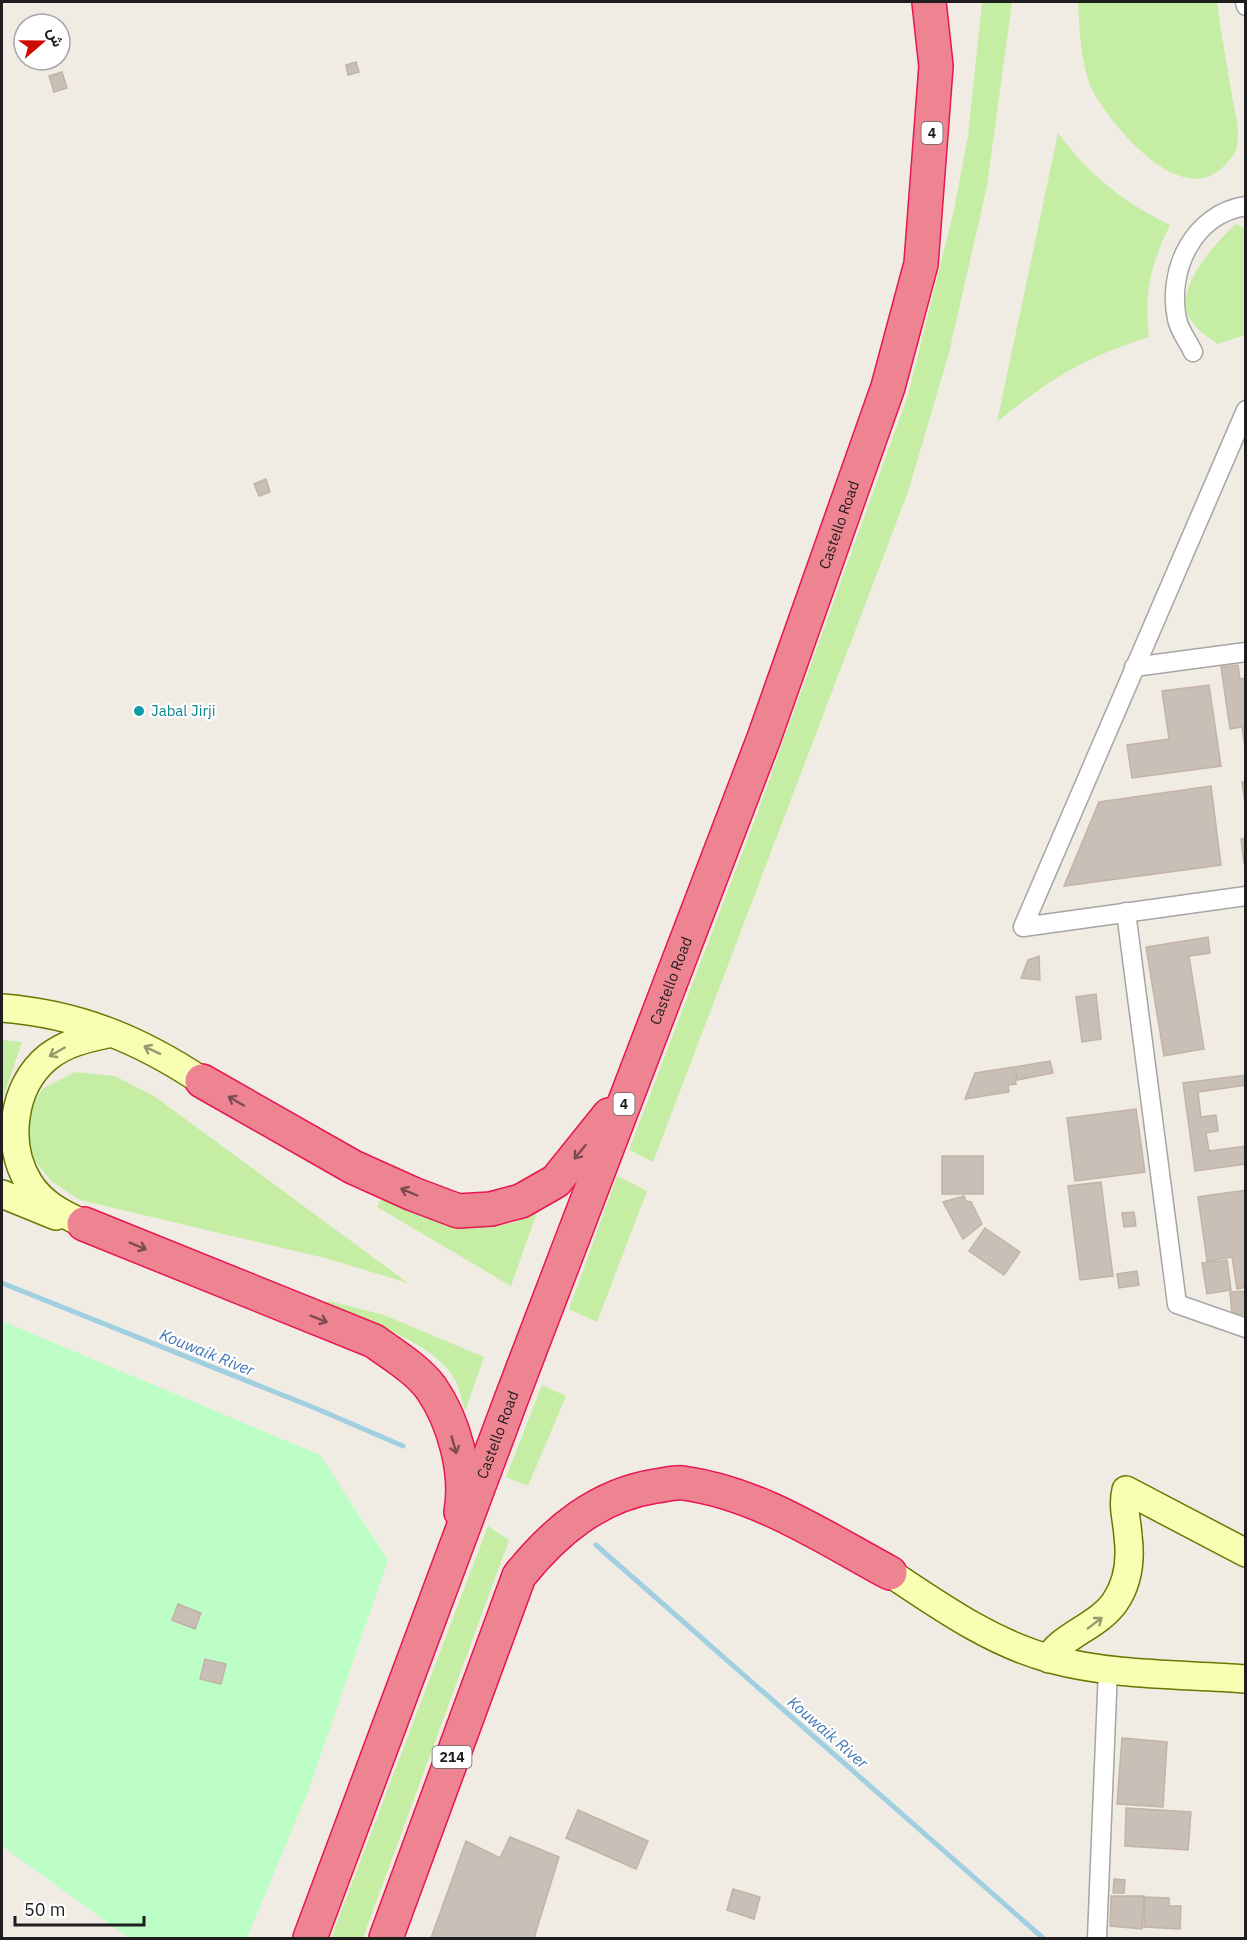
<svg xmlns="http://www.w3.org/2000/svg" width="1247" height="1940" font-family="'IBM Plex Sans',Vazirmatn,sans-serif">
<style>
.grass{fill:#c5eea4}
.park{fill:#bcfec5}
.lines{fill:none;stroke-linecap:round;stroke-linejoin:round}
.stream{stroke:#9fcfe1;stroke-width:5}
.building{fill:#c8bfb6;stroke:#c3b3a4;stroke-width:1.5}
.street-casing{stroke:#a5a5a5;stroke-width:21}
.secondary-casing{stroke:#667a00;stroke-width:30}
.highway-casing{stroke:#e81652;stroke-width:36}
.street{stroke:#fff;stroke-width:18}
.secondary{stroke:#f6ffb2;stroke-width:27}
.highway{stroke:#ee8492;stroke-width:33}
.oneway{stroke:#959a6f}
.oneway2{stroke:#7c4c52}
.culture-dot{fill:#0f9aa8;stroke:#fff;stroke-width:2}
.labels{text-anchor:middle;stroke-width:4.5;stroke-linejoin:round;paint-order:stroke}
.shield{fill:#fff;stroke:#626262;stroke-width:1.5}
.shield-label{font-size:14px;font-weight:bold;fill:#1e1e1e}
.street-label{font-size:15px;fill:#1e1e1e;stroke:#fff}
.culture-label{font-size:15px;fill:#0d838f;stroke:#fff;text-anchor:start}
.water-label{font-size:16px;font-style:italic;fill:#4275b5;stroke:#fff}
</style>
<rect width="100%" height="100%" fill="#f0ece3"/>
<path class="grass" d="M982 2H1012L987 186 949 353 908 492 653 1162 629 1150 757 814 908 395 954 210 968 136Z
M1078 2H1217C1221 33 1227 65 1232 96 1235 112 1240 130 1237 146 1236 154 1227 163 1222 168 1180 207 1115 129 1095 95 1080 68 1080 32 1078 2Z
M1058 133C1090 176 1122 201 1170 225 1150 266 1144 292 1149 337 1083 358 1050 379 997 422Z
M1236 224 1245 229V335L1218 344C1206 336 1195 329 1188 315 1175 286 1217 241 1236 224Z
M2 1040 22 1042 2 1101Z
M75 1072 115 1076 154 1096 408 1283 325 1258 80 1200 52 1182 28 1152 27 1114 43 1088Z
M617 1176 647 1191 597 1322 569 1309Z
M381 1199 474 1228 516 1222 537 1212 511 1286 377 1207Z
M329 1301 384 1315 484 1357 465 1411C461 1398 459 1383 450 1372 424 1338 362 1320 322 1304Z
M542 1385 566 1396 528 1486 506 1477Z
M488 1526 509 1540 363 1938H331Z"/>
<path class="park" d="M2 1321 320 1455 388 1560 309 1789 247 1938H129L2 1846Z"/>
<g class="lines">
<path class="stream" d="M2 1283 315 1408 403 1446
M596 1545 1043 1938"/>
</g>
<path class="building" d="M356 62 359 72 348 75 346 65Z
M62 72 67 88 54 92 49 76Z
M266 479 270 492 259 496 254 484Z
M1238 665 1240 679 1246 678V753L1242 727 1230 729 1221 667Z
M1209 685 1221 766 1132 778 1127 745 1169 739 1162 691Z
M1242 782H1246V811Z
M1211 786 1221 865 1064 886 1099 802Z
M1246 838V864H1244L1241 839Z
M1208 937 1210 953 1189 956 1204 1049 1164 1056 1146 947Z
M1039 956 1040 980 1021 978 1028 960Z
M1096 994 1101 1039 1082 1042 1076 997Z
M1050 1061 1053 1073 1017 1080 1015 1067Z
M1013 1067 1016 1084 1008 1085 1009 1092 965 1099 975 1073Z
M1246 1075V1085L1198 1092 1201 1117 1216 1115 1218 1131 1206 1133 1209 1151 1246 1146V1164L1195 1171 1183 1083Z
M1136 1109 1145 1172 1075 1181 1067 1118Z
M942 1156H983V1194H942Z
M1101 1182 1113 1276 1080 1280 1068 1186Z
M1246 1190V1287L1237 1289 1232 1257 1207 1261 1198 1197Z
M964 1196 966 1201 971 1202 982 1224 963 1239 943 1202Z
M1134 1212 1136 1226 1124 1227 1122 1213Z
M985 1228 1020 1252 1004 1275 969 1251Z
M1227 1260 1231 1290 1207 1294 1202 1263Z
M1137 1271 1139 1285 1119 1288 1117 1274Z
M1246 1291V1314L1232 1316 1230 1292Z
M178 1604 201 1613 195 1629 172 1620Z
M205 1659 226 1664 221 1684 200 1679Z
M1122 1738 1167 1742 1163 1807 1117 1804Z
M1126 1808 1191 1812 1188 1850 1125 1846Z
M578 1810 648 1841 636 1869 566 1838Z
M510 1837 559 1857 534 1938H431L466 1841 500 1858Z
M1114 1879 1125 1880 1124 1893H1113Z
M733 1889 760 1897 754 1919 727 1910Z
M1111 1896H1144L1142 1929 1110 1926Z
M1145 1897 1169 1898V1906H1181L1180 1929 1144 1927Z"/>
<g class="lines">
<g class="street-casing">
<path id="street" d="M1245 2 1246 6
M1193 352C1188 341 1179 330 1177 319 1167 270 1193 214 1246 206
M1134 667 1246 652
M1126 912 1177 1304 1246 1328
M1023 927 1246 410
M1023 927 1246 896
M1097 1938 1108 1669"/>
</g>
<g class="secondary-casing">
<path id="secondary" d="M2 1008C78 1014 139 1039 202 1081
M2 1194 56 1216
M84 1224C63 1214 42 1204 29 1183 5 1145 12 1086 48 1057 67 1042 89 1038 112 1033
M890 1573C941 1607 992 1643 1051 1659 1113 1676 1182 1674 1246 1679
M1049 1659C1057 1638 1099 1626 1115 1602 1128 1583 1131 1559 1128 1536 1127 1519 1122 1507 1126 1490L1246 1553"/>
</g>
<g class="highway-casing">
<g id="highway">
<path d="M202 1081 353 1167 413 1194 458 1211 491 1209 521 1201 556 1181 609 1115"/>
<path d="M84 1224 374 1341C393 1355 417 1369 431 1388 454 1421 468 1472 461 1512"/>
<path id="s1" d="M310 1938 512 1397 764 738 888 387 921 264 936 66 929 2"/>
<path d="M386 1938 519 1576C555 1531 598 1495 656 1486 664 1485 675 1482 683 1483 758 1493 825 1538 890 1573"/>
</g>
</g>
<use href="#street" class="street"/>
<use href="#secondary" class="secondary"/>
<use href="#highway" class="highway"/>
</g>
<defs><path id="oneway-shaft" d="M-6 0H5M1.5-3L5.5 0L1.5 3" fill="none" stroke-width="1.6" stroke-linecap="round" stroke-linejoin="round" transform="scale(1.5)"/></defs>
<g class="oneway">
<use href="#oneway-shaft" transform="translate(152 1050) rotate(-155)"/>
<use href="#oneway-shaft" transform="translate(57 1052) rotate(150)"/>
<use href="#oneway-shaft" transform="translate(1095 1623) rotate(-37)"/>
</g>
<g class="oneway2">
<use href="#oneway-shaft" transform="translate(236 1101) rotate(-150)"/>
<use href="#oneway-shaft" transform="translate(580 1152) rotate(129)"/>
<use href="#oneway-shaft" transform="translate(409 1192) rotate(-157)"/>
<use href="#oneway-shaft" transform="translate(138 1246) rotate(22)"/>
<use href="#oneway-shaft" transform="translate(319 1319) rotate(22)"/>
<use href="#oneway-shaft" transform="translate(454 1445) rotate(74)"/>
</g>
<circle class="culture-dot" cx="139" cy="711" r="6"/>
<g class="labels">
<g class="shield">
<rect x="921.5" y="122" width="21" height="22" rx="4.5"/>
<rect x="613.5" y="1093" width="21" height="22" rx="4.5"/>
<rect x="432.5" y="1746" width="39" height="22" rx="4.5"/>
</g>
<g class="shield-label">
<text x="932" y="138">4</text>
<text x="624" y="1109">4</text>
<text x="452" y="1762">214</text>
</g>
<g class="street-label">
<text dy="5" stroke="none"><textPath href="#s1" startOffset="1509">Castello Road</textPath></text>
<text dy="5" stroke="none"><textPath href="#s1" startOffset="1023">Castello Road</textPath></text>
<text dy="5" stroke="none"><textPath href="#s1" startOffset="537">Castello Road</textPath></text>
</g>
<g class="culture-label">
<text x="151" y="716">Jabal Jirji</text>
</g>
<g class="water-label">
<text transform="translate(207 1352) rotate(22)" y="6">Kouwaik River</text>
<text transform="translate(828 1732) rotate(41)" y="6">Kouwaik River</text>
</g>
</g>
<rect width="1247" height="1940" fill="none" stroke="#1e1e1e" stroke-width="6"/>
<g transform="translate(42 42) rotate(70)"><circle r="28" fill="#ffffff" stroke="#a5a5a5" stroke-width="1.5"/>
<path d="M0-4.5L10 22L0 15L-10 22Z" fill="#cc0b00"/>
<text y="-9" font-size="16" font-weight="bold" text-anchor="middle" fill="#1e1e1e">ش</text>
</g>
<path d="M15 1916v9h129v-9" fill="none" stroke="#1e1e1e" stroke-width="3"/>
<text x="24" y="1916" font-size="18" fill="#1e1e1e" stroke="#ffffff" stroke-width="4.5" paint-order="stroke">50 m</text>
</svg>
